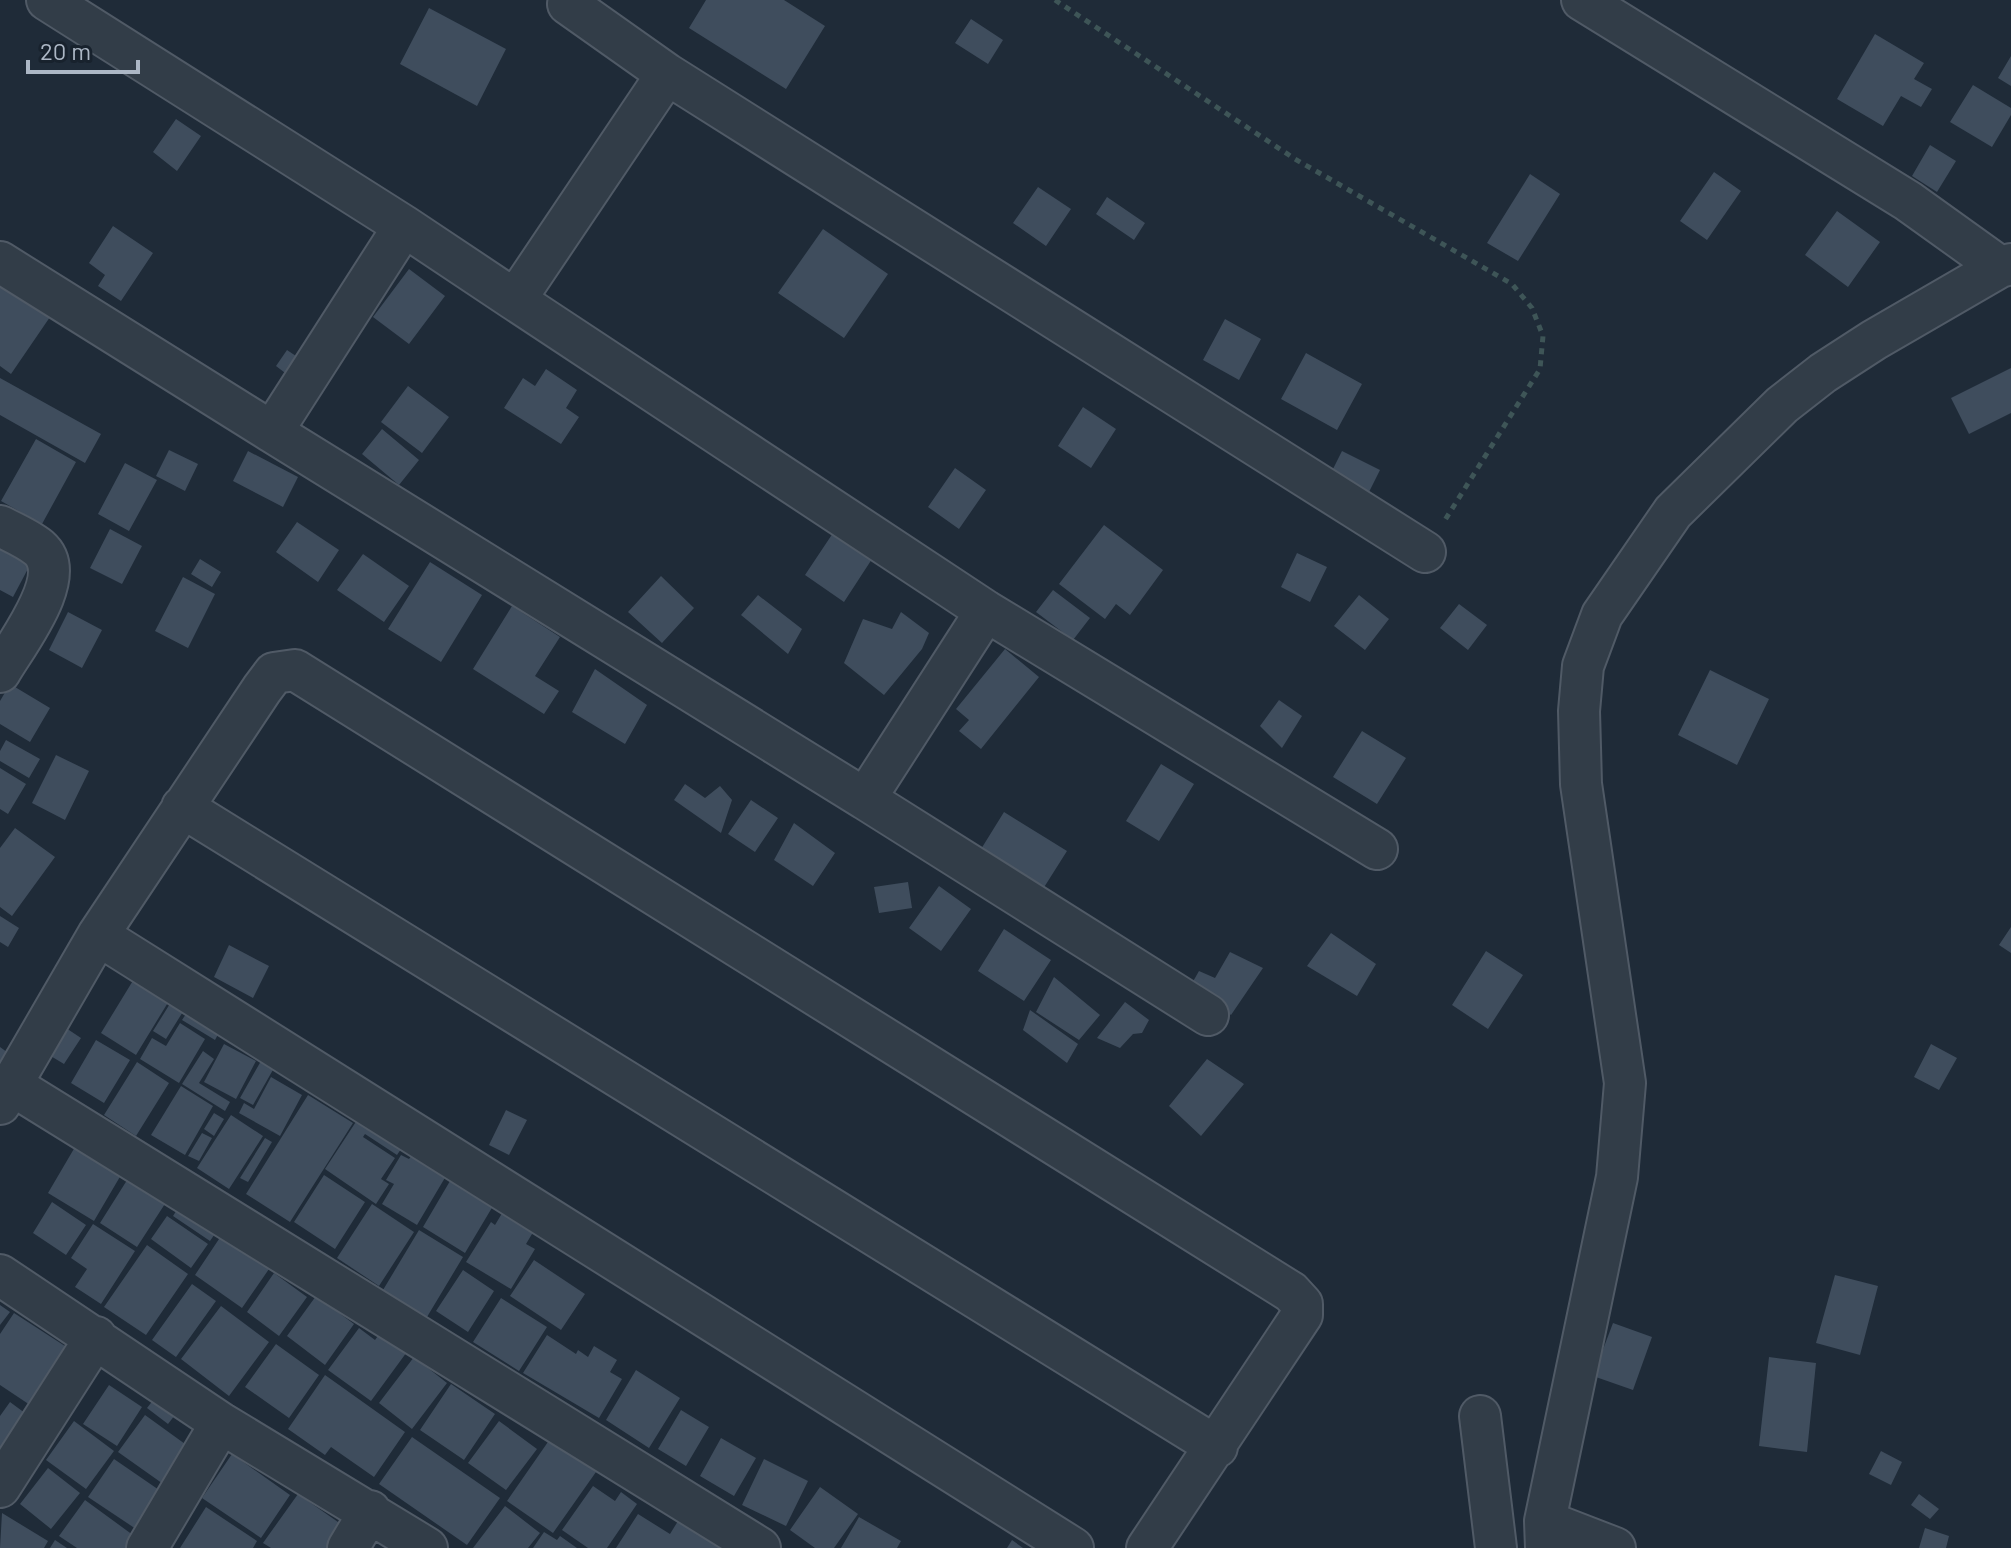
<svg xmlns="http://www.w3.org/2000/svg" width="2011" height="1548" font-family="Barlow,sans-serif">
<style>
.building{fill:#3f4d5d}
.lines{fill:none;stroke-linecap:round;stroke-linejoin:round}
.minor-casing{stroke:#505a66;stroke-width:44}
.path{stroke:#3e5557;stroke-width:5;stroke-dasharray:6 6;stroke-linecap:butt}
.minor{stroke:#323d48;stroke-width:40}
</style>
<rect width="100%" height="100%" fill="#1f2b38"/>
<path class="building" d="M706 0H784L825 26 786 89 689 28Z
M429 8 506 49 477 106 400 64Z
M971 19 1003 40 988 64 955 43Z
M1875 34 1924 63 1914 79 1932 89 1921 107 1901 96 1883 126 1837 99Z
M2011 56V86L1998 78Z
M1973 85 2011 108V115L1992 147 1950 122Z
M176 119 201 136 177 171 153 152Z
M1930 145 1956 161 1937 192 1912 176Z
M1714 172 1741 191 1707 240 1680 221Z
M1530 174 1560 194 1518 261 1487 243Z
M1038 187 1071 209 1046 246 1013 223Z
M1107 197 1145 223 1134 240 1096 214Z
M1837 211 1880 242 1848 287 1805 255Z
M113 226 153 253 121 301 98 286 105 275 89 263Z
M823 229 888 274 844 338 778 293Z
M409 269 445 296 409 344 373 317Z
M0 282 50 317 11 374 0 366Z
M1225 319 1261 339 1239 380 1203 360Z
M287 350 305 362 293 379 276 366Z
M1306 353 1362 384 1337 430 1281 399Z
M2011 368V413L1969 434 1951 398Z
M546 369 577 390 566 408 579 417 561 444 504 408 523 378 535 386Z
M0 378 101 434 85 463 0 415Z
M408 386 449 417 422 453 381 422Z
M1083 407 1116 429 1091 468 1058 446Z
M382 429 419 460 399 485 362 454Z
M36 439 76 462 42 524 1 501Z
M169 450 198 464 185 491 156 476Z
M248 451 298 477 283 507 233 481Z
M1342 451 1380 470 1366 498 1328 479Z
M125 463 157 480 129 531 98 514Z
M955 468 986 490 959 529 928 507Z
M297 522 339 550 318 582 276 552Z
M1104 525 1163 570 1130 615 1116 604 1105 619 1059 584Z
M110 529 142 546 122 584 90 568Z
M833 533 872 559 844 602 805 575Z
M0 548 30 565 13 597 0 590Z
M1297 553 1327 567 1310 602 1281 587Z
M363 554 409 586 384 622 337 590Z
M200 559 221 572 212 587 191 574Z
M430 562 482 595 441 662 388 629Z
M661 576 694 608 662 643 628 612Z
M183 577 215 594 188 648 155 631Z
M1053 590 1090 618 1073 640 1036 612Z
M758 595 802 629 788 654 741 615Z
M1359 595 1389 619 1365 650 1334 626Z
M1459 604 1487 625 1468 650 1440 628Z
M512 606 560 637 535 676 559 691 544 714 473 669Z
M68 612 102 630 82 668 49 650Z
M901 612 929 633 922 649 884 695 844 663 863 619 892 629Z
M1005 649 1039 677 981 749 959 731 969 720 956 709Z
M595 669 647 705 625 744 572 712Z
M1710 670 1769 699 1737 765 1678 735Z
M10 684 50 708 30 742 0 724V701Z
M1279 700 1302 716 1282 748 1260 726Z
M1362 731 1406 758 1377 804 1333 777Z
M6 740 40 759 29 778 0 761V751Z
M56 755 89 771 65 820 32 803Z
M1161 764 1194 784 1159 841 1126 821Z
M0 768 26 784 8 814 0 809Z
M685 784 705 798 720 786 732 800 721 833 674 800Z
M751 800 778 818 755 852 728 834Z
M1004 812 1067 851 1036 900 973 862Z
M794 823 835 853 813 886 774 860Z
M15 828 55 857 12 916 0 907V848Z
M908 882 912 908 879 913 874 887Z
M939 886 971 909 941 951 909 928Z
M0 916 19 928 8 947 0 942Z
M2011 927V953L1999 945Z
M1004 929 1051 960 1024 1001 978 971Z
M1331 933 1376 964 1357 996 1307 966Z
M229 945 269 966 253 998 214 977Z
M1486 951 1523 975 1488 1029 1452 1005Z
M1230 952 1263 968 1231 1015 1191 985 1199 971 1215 978Z
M137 974 172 996 136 1055 101 1033Z
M1054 977 1100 1015 1079 1040 1036 1012Z
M176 994 189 1002 166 1039 153 1031Z
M1125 1002 1149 1020 1142 1033 1133 1034 1120 1048 1097 1038Z
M190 1008 222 1027 215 1040 182 1020Z
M1030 1010 1078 1044 1067 1063 1023 1030Z
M180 1023 205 1039 179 1083 140 1059 152 1038 166 1046Z
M66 1028 81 1038 64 1064 49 1055Z
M96 1040 130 1060 104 1103 71 1083Z
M224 1044 256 1061 236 1099 204 1082Z
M1931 1044 1957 1058 1939 1090 1914 1077Z
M0 1047 11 1055 0 1072Z
M203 1051 214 1059 199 1083 230 1102 225 1111 182 1084Z
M265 1054 278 1061 253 1105 240 1098Z
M1207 1059 1244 1084 1201 1136 1169 1106Z
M137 1062 169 1083 136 1136 104 1115Z
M271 1077 302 1095 280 1136 239 1113 244 1103 254 1109Z
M181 1086 213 1106 185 1155 151 1135Z
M308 1095 353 1123 290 1222 246 1194Z
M506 1110 527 1120 509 1155 489 1145Z
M363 1111 407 1140 397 1155 365 1134 363 1137 395 1158 381 1179 389 1184 376 1204 325 1169Z
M214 1113 224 1119 214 1136 204 1129Z
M231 1115 263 1136 229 1189 197 1168Z
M202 1133 212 1138 199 1161 188 1156Z
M265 1138 272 1142 248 1182 240 1178Z
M75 1147 121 1175 94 1221 48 1193Z
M401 1155 409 1159 412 1155 446 1176 417 1225 382 1204 394 1184 386 1180Z
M324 1175 365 1202 335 1249 294 1222Z
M129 1177 172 1193 137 1247 100 1223Z
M450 1181 493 1206 465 1253 423 1227Z
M185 1197 223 1222 210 1241 173 1216Z
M52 1202 86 1225 66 1255 33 1233Z
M372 1204 414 1232 379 1286 337 1258Z
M504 1210 535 1229 526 1244 535 1249 511 1289 466 1262 491 1222 495 1225Z
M167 1216 208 1244 191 1268 151 1239Z
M93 1224 135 1251 101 1304 75 1287 87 1269 71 1258Z
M419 1230 463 1257 424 1322 380 1295Z
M221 1236 269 1269 242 1308 195 1275Z
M147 1245 188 1274 146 1335 104 1307Z
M534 1260 585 1294 561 1330 510 1296Z
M463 1270 494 1291 468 1332 436 1311Z
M274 1273 307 1297 279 1336 247 1312Z
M1835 1275 1878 1286 1860 1355 1816 1343Z
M192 1284 216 1301 176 1357 152 1340Z
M316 1296 354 1324 325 1365 287 1336Z
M501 1298 547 1327 519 1371 473 1342Z
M0 1305 10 1312 0 1325Z
M221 1306 269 1342 229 1396 181 1359Z
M14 1313 68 1348 30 1405 0 1385V1334Z
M1613 1323 1652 1337 1633 1390 1593 1376Z
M385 1326 412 1345 371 1401 328 1370 359 1328 375 1340Z
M547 1335 576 1354 578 1350 588 1357 594 1346 617 1360 610 1372 622 1379 599 1418 523 1373Z
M276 1344 319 1375 289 1418 245 1387Z
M414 1357 447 1383 412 1429 379 1403Z
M1769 1357 1816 1363 1807 1452 1759 1446Z
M636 1370 680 1398 649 1448 606 1420Z
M325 1375 405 1432 374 1477 331 1447 325 1455 288 1429Z
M451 1384 495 1414 464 1460 420 1430Z
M109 1385 142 1407 117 1446 83 1424Z
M161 1390 182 1406 168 1424 147 1408Z
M10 1402 33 1419 0 1459V1416Z
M681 1410 709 1427 686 1466 658 1449Z
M145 1415 192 1449 166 1486 118 1452Z
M74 1421 114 1451 86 1489 46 1460Z
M499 1421 537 1449 506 1490 468 1463Z
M412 1437 500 1498 467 1545 379 1484Z
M721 1438 756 1458 734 1496 700 1476Z
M550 1439 596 1472 553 1533 507 1501Z
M1881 1451 1902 1462 1891 1485 1869 1474Z
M232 1454 290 1495 261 1538 202 1498Z
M114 1459 162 1492 136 1529 88 1497Z
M764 1459 808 1481 786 1526 742 1505Z
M48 1468 80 1493 51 1529 20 1504Z
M593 1486 615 1501 621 1492 637 1504 607 1548H588L562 1530Z
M820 1487 858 1514 834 1548H815L790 1530Z
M298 1494 348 1529 335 1548H271L263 1543Z
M1919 1494 1939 1509 1930 1519 1911 1505Z
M85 1500 137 1538 130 1548H77L59 1536Z
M505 1506 540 1533 528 1548H473Z
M206 1507 257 1541 253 1548H180Z
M2 1513 48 1541 44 1548H0Z
M638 1514 670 1534 678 1521 720 1548H616Z
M859 1517 901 1541 897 1548H841Z
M1925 1528 1949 1536 1946 1548H1919Z
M544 1532 557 1540 560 1536 577 1548H533Z
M55 1540 67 1548H50Z
M1012 1540 1023 1548H1007Z"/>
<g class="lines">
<g class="minor-casing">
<path id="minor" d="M47 0 404 226 515 300
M1582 0 1908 201 2000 267
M568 4 667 74 1425 552
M667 74 515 300 986 611 1377 849
M0 262 272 432 404 226
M272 432 865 799 986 611
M0 526C12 532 28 539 39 548 71 576 16 644 0 672
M865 799 1208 1015
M182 807 1217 1447
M98 935 1073 1548
M10 1084 760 1548
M0 1104 98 935 262 689 274 673 295 670 1291 1292 1302 1304V1315L1147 1548
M0 1275 221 1423 427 1548
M1480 1416 1496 1548
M0 1487 96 1337
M1545 1521 1615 1548
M147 1548 221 1423
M348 1548 370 1511
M1546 1548 1545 1521 1617 1177 1625 1083 1581 784 1579 711 1583 666 1602 615 1673 512 1782 405 1823 373 1874 340 2000 267 2011 264"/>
</g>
<path class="path" d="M1055 0 1295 159 1512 284 1532 308 1543 336 1540 369 1445 520"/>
<use href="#minor" class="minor"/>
</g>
<path d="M28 60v12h110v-12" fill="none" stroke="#acb7c5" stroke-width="4"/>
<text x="40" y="60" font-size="24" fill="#acb7c5" stroke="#18222d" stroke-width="6" paint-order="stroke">20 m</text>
</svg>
